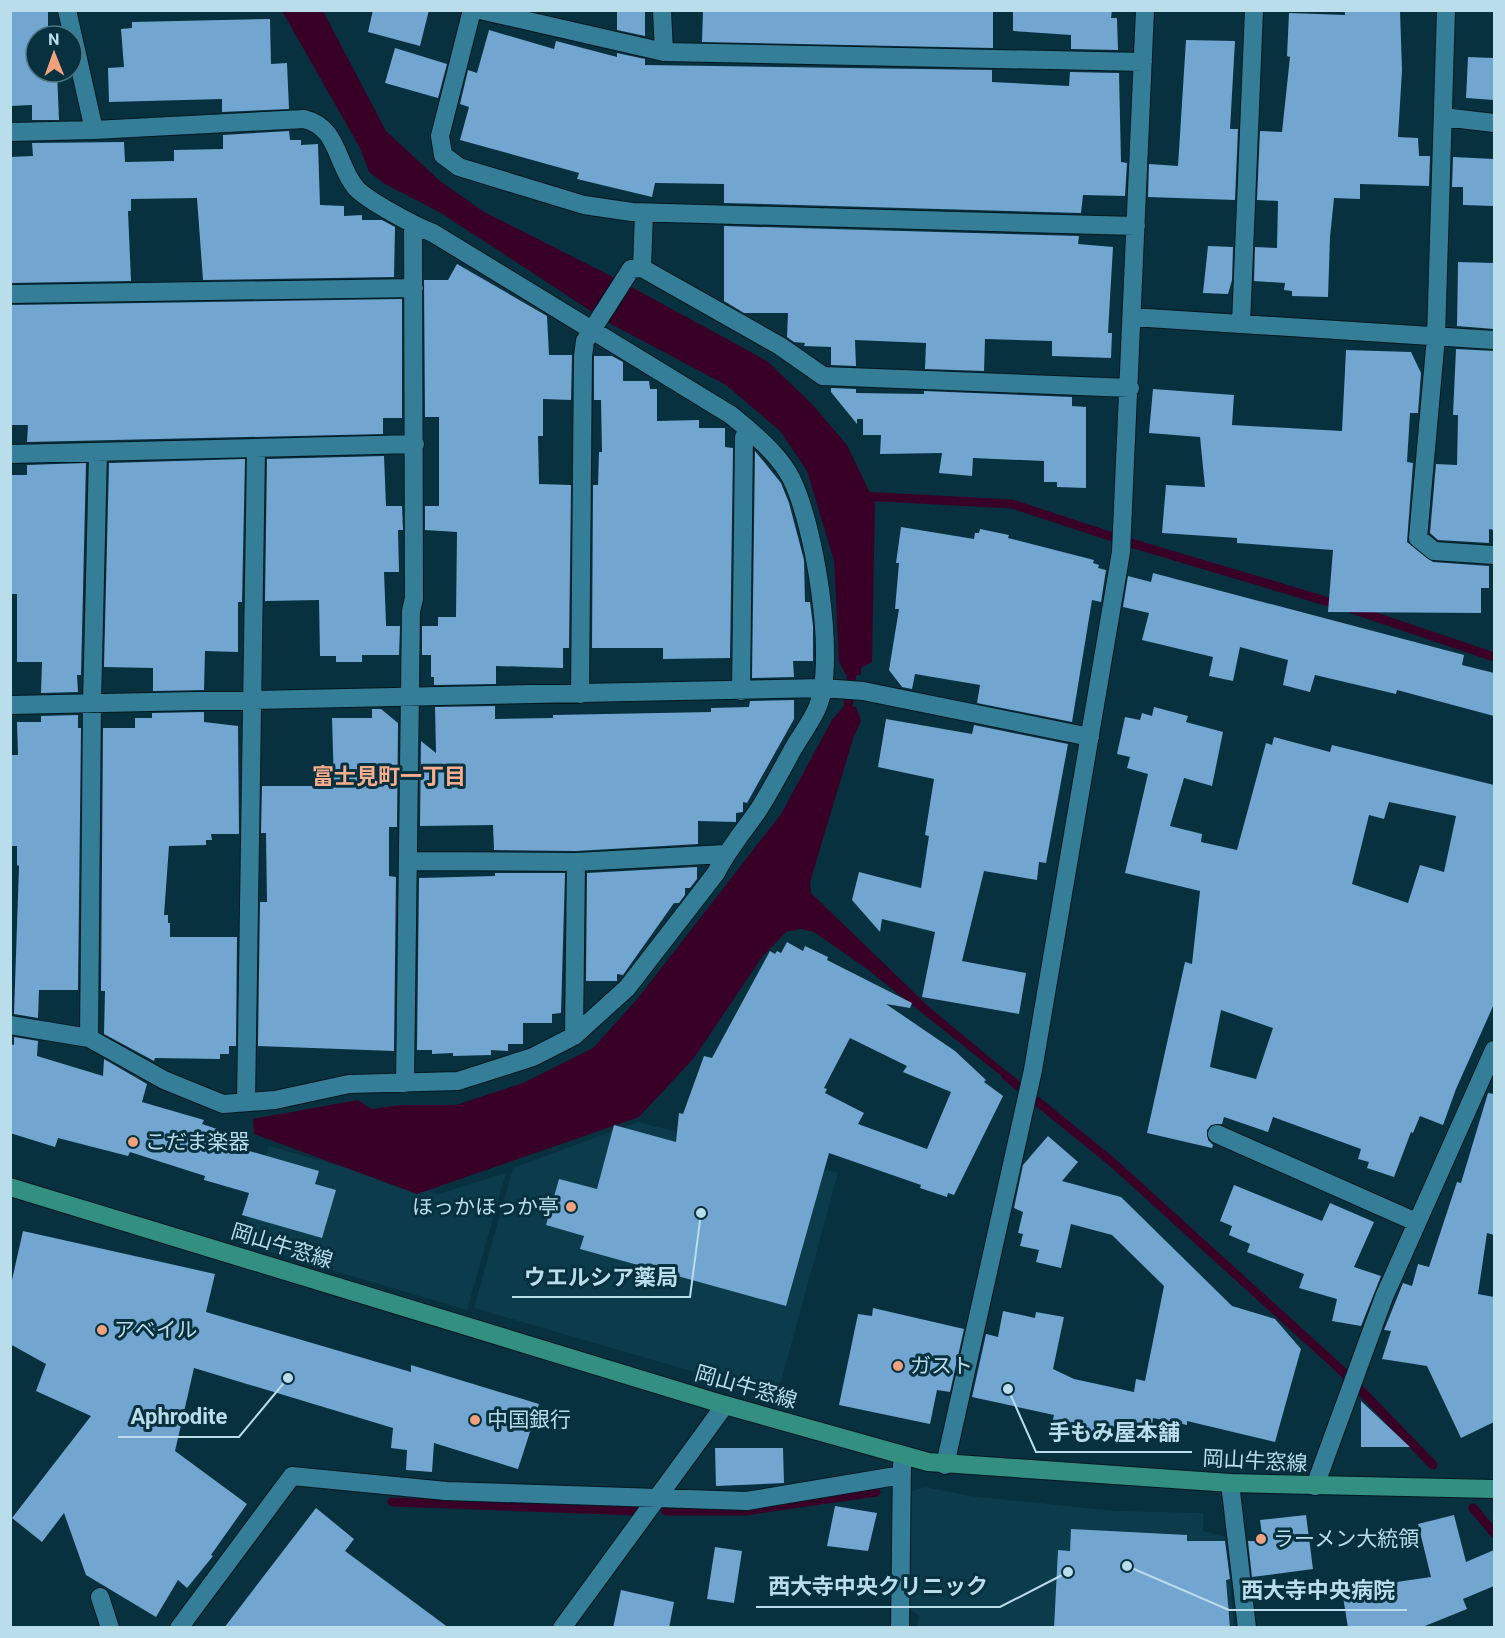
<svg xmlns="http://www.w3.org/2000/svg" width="1505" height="1638" font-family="Roboto,'Noto Sans JP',sans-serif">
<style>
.built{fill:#0c3c4b}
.water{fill:#390027}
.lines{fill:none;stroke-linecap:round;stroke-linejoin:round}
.stream{stroke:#390027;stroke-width:9}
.building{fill:#72a5cf;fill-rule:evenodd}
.street-casing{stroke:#021820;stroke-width:20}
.primary-casing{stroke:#021820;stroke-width:20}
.street{stroke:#347e98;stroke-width:18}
.primary{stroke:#328f82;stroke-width:18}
.poi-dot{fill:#f1a17d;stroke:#08313f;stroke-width:2}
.labels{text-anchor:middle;stroke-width:6;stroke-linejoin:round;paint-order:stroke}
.poi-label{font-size:21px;fill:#baddeb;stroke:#08313f;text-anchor:start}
.street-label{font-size:21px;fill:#baddeb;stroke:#08313f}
.neighbourhood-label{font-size:22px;font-weight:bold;fill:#f9ad8c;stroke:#08313f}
.leader{fill:none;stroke:#baddeb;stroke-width:2}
.callout-dot{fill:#baddeb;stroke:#08313f;stroke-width:2}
.callout-label{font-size:22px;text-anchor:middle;font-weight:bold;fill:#baddeb;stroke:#08313f;stroke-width:6;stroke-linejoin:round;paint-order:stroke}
</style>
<rect width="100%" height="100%" fill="#08313f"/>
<path class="built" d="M638 1122 838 1173 777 1396 474 1308 513 1168Z
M269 1146 438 1194 506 1173 467 1310 240 1243Z
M925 1487 970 1496 1115 1511 1203 1513V1531L1225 1537 1234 1627H917L919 1615 907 1607 910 1492Z"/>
<path class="water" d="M282 11H323L386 131 440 181 484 212 615 278 767 361 812 404 847 445 875 503 872 662 861 668V675H846L839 662 834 561 807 471 780 431 726 385 609 323 441 213 385 184 369 172 360 148Z
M844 706 856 707 861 721 853 739 810 882 811 893 930 1008 1016 1079 1014 1086 867 969 814 932 801 929 786 932 762 957 694 1058 639 1117 417 1194 254 1134 253 1119 358 1100 371 1109 403 1105H456L523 1083 593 1048 638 998 781 814 832 720Z"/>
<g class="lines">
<path class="stream" d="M861 496 1012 504 1134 544 1339 605
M1352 609 1494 657
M847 716 853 664
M1006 1076 1112 1162 1340 1369 1433 1465
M392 1502 635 1511
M1473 1508 1494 1533
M666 1511H745L876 1492"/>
</g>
<path class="building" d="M10 10H48V36H36V72H57L59 120H32V105L10 106Z
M373 10H429L420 46 368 32Z
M617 10H645V36L617 30Z
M703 10H993V48L702 42Z
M1013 10H1112L1111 18H1117L1118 50 1071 49V35L1013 31Z
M1345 10 1400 11 1402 70 1398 137 1418 138 1419 156H1430L1429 186 1360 184V199L1334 198 1330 237 1328 297 1292 296V291L1284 290 1285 283 1254 281 1255 247 1277 248 1278 201 1257 200 1260 131 1282 132 1290 57 1287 56 1289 13 1345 15Z
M270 19 271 64 287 63 289 109 222 112V99L109 102 108 68 124 67 121 29 132 28V22Z
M489 30 554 49 556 41 617 57V53L645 59V65L992 70V82L1069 86 1070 72 1119 73 1121 162 1127 163 1125 196 1083 195 1081 213 724 203V184L655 183 652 197 577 179 579 173 460 140 469 107 460 104 468 70 477 73Z
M1186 40 1235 41 1230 129H1238L1235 200 1148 197 1149 164 1178 166Z
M395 48 447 64 438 98 385 83Z
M1468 57 1494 58V100L1466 98Z
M289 131 290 140H301V145L318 144 320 205 344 206V216L362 215V220H382L395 227 394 277 203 280 197 198 131 199V211H128L131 281 10 283V157L33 156 32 143 124 142 125 162 174 161V150L223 149V135Z
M1453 157 1494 159V206L1463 205V187H1452Z
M724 226 1079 236 1078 244 1113 247 1108 333H1112L1111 358 1052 356V341L985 339 984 371 925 369 926 343 855 340 856 366 831 365V347L804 346 805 343 794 342 787 337 788 313H744L724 301Z
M1208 246 1233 247 1232 280 1228 294 1203 293Z
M1458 262 1494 263V329L1457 326Z
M457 264 547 316 549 355H572L571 400 543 399V436H538L539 484 571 485 569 648H563V668L496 666V684L434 685V677H431V655H422V626H438V617H456L457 532 425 530V506H439V417H425L424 280H448Z
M402 299V418H383V434L27 442 28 425H10V305Z
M1456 349 1494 351V530L1489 529V543L1438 540 1430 533 1436 464 1457 465 1458 415H1453Z
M1346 350 1411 352 1421 373 1418 413H1410L1407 462 1413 463 1407 542 1433 562 1489 566V588H1481V613L1328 612 1333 550 1237 543V538L1162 533 1166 485 1205 487 1200 437 1149 433 1153 389 1234 395 1232 425 1342 431Z
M594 356H612L623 362V381H649L650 389H657V421L699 420V428H725V447L733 448 730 658 663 659V648H592L593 485H598L599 452H602L601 400H594Z
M831 388 856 389V393L924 394V391L1072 397V406L1086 407V488L1057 487V482H1044V461L973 458 972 476 939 473 942 453 880 454 881 435H863V419H857V424L831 392Z
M755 451 781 483 789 503 804 560 805 602H810L813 626V661H793L794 677 752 678Z
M384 456 386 506H402L403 530H398L399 572H384L386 623V626H400L399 655H362V662H336V656H320L319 600 265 601 267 459Z
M245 459 242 602H238V652L205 651 204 690 153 691V668L104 667 109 463Z
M86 463 81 675H77L78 692 41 693 42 662H17V594H10V475H27V465Z
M901 527 974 539 975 533H979L980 529 1009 535 1008 538 1094 560 1093 563 1099 565 1098 568 1106 570 1101 602 1092 600 1072 722 977 703 980 685 915 674 912 689 902 687 889 670 899 609H895L899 563H896Z
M1153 573 1464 655 1462 665 1494 673V716L1397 690 1396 694 1315 675 1310 692 1283 685 1288 660 1240 647 1233 681 1209 676 1213 657 1142 640 1149 613 1123 607 1128 576 1151 582Z
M794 700V719L747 803 743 802V812L736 813V822L698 821V844L576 851 494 850 493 825 420 826 421 741 436 753 435 707 495 706V719L553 718V715L711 712V708L749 707 750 701Z
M1154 707 1188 716 1186 722 1223 732 1212 786 1184 778 1170 826 1202 834 1201 842 1237 850 1266 743 1272 745 1274 737 1330 752 1332 745 1494 785V1004L1456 1089 1443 1125 1420 1116 1413 1133 1411 1132 1394 1177 1367 1168 1369 1162 1358 1159 1361 1149 1273 1117 1268 1132 1224 1117 1222 1124 1211 1125 1207 1130 1208 1140 1213 1145 1212 1148 1147 1133 1185 962 1192 964 1200 891 1125 873 1148 774 1127 768 1130 757 1117 754 1125 717 1140 720 1142 713 1152 716ZM1389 802 1456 816 1444 872 1420 865 1408 903 1352 884 1369 815 1384 819ZM1221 1010 1273 1028 1256 1079 1210 1067Z
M372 709H381L398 723 397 827H389V876L396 877 394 1051 258 1046 260 902H267L266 833H261L262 786H334L332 718H372Z
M204 712V722L238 726 239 834H211L212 840H206V845L169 846 164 915H168V923H170V937H237L236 1046H229V1054H220V1059L155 1058 154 1061 104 1034 105 991H101L103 728H135V718H152V713Z
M78 715V728H81L78 990H39L38 1018 14 1014 19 866 17 865V846H10V755H18L17 722H41V716Z
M886 719 972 734 974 725 1068 744 1046 863 1039 862 1037 880 984 871 962 961 1026 973 1019 1014 922 997 935 932 882 919 880 932 852 900 859 872 921 888 929 836 925 835 934 779 878 767Z
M697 867V879L690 888H685V895L679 903H674L623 975 617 974V981H586L587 873Z
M495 873H565L561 1013 552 1014V1023H523V1044H508V1051L491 1050V1055L453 1056V1053L432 1054V1050H417L419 878 495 876Z
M787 942 803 951 805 946 828 957 827 960 912 1003 910 1008 886 1004 955 1051 986 1080 984 1082 1003 1096 954 1195 948 1193 947 1197 920 1188 921 1185 829 1153 786 1306 580 1249 584 1236 546 1225 559 1179 597 1189 614 1125 676 1142 679 1113 683 1114 704 1056 712 1058 770 951 775 954 777 951 781 953ZM850 1038 907 1066 903 1072 951 1092 927 1149 858 1124 864 1113 825 1093 827 1089 824 1088Z
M14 1037 38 1041 37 1056 103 1076 104 1059 147 1084 142 1102 204 1120 202 1124 217 1129 216 1133 241 1140 239 1148 319 1171 315 1184 336 1190 322 1238 242 1215 249 1193 204 1180 205 1176 130 1152 128 1156 58 1138 55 1147 10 1133V1044L14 1045Z
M1488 1093 1494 1094V1235L1487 1233 1478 1294 1494 1297V1422L1461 1438 1427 1366 1382 1359 1391 1331 1384 1330 1403 1283 1412 1286 1418 1264 1429 1267 1457 1182 1461 1183Z
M1048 1136 1078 1162 1062 1181 1121 1197 1232 1306 1275 1319 1301 1349 1275 1442 1187 1421V1425L1153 1418 1152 1427 1123 1421 1119 1438 1052 1424 1054 1415 972 1397 986 1334 998 1337 1003 1311 1035 1318 1036 1312 1064 1317 1053 1369 1074 1379 1134 1392 1136 1379 1145 1381 1164 1286 1112 1235 1071 1224 1061 1268 1036 1262 1039 1250 1020 1246 1023 1234 1018 1233 1023 1212 1014 1208 1023 1165Z
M1234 1185 1322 1221 1330 1203 1374 1222 1354 1267 1381 1276 1361 1326 1332 1321 1337 1299 1299 1288 1304 1274 1247 1252 1250 1244 1229 1235 1232 1226 1220 1221Z
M23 1231 215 1274 206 1312 411 1372V1365L539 1404 518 1469 434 1443 432 1472 406 1470 407 1450 391 1448 393 1428 194 1368 175 1451 247 1504 211 1555 213 1556 187 1588 178 1580 156 1617 86 1575 64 1513 42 1542 12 1518 91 1416 36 1391 46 1364 10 1344V1289Z
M873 1308 964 1329 950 1392 937 1390 930 1424 839 1405 858 1314 872 1316Z
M1361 1401 1410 1447H1361Z
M715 1448H783L784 1483 716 1486Z
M835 1506 877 1513 868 1551 827 1546Z
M316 1508 354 1539 345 1551 449 1628H224Z
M1306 1515 1313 1569 1252 1577 1248 1541H1263L1260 1520Z
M1454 1515 1466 1562 1494 1550V1586L1463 1599 1467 1609 1420 1628H1348L1342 1590 1431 1577 1418 1524Z
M1071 1529 1187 1535V1541H1225L1230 1579 1226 1580 1230 1628H1054L1058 1550 1070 1551Z
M715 1547 742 1551 734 1603 707 1599Z
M621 1590 674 1602 669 1628H613Z"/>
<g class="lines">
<g class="street-casing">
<path id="street" d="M67 10 94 130
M472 10 440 136 443 155 459 167 584 205 632 212 1136 226
M480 10 664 52 1143 62
M662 10 664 52
M1446 10 1436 337 1418 538 1434 551 1494 555
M1443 117 1494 123
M10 132 94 130 304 119C339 127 336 165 356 188 368 201 415 226 433 233L731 415 749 430 744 437 741 691
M642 268 644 213
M10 294 414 288
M1132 317 1494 340
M1241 324 1254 10
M10 454 415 444
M580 694 583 356 585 341 631 269 642 268 780 346 823 376 1130 388
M10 705 824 688 863 691 1090 737
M408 861 576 862 725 854
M10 1025 89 1038 164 1080 223 1104 275 1100 349 1084 458 1081 533 1057 574 1036 627 988 716 873C728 849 744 831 759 809 771 790 782 769 793 749 801 735 812 721 818 706 837 659 814 523 791 478 781 459 765 444 749 430
M574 1036 576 862
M89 1038 92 704 98 452
M405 1083 411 611 414 599 413 225
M246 1102 256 450
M1217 1134 1416 1222
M945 1465 1033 1070 1121 552 1145 10
M1230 1483 1247 1628
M1315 1486 1384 1297 1494 1050
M100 1597 110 1628
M179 1628 292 1476 446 1491 747 1501 902 1475
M562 1628 725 1405
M900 1628 902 1464"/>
</g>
<g class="primary-casing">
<path id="primary" d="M10 1187 725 1405 928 1462 1230 1483 1494 1489"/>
</g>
<use href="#street" class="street"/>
<use href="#primary" class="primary"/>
</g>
<g class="poi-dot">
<circle cx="133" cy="1142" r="6"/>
<circle cx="571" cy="1207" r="6"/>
<circle cx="102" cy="1330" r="6"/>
<circle cx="898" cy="1366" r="6"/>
<circle cx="475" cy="1420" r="6"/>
<circle cx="1261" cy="1539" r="6"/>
</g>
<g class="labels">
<g class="poi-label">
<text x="145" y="1149">こだま楽器</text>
<text x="559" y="1214" text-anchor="end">ほっかほっか亭</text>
<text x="114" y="1337">アベイル</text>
<text x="910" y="1373">ガスト</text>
<text x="487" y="1427">中国銀行</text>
<text x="1273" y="1546">ラーメン大統領</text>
</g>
<g class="street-label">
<text transform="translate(282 1246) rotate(17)" y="7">岡山牛窓線</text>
<text transform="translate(746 1387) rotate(16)" y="7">岡山牛窓線</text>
<text transform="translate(1255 1461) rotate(3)" y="7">岡山牛窓線</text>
</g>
<g class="neighbourhood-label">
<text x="389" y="784">富士見町一丁目</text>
</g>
</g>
<path class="leader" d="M701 1213L690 1297H512M288 1378L239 1437H118M1008 1389L1036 1452H1192M1068 1572L1000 1607H756M1127 1566L1229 1610H1407"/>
<g class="callout-dot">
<circle cx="701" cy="1213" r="6"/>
<circle cx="288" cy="1378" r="6"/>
<circle cx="1008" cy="1389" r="6"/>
<circle cx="1068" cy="1572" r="6"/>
<circle cx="1127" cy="1566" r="6"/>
</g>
<g class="callout-label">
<text x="601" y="1285">ウエルシア薬局</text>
<text x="179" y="1424">Aphrodite</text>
<text x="1114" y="1440">手もみ屋本舗</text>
<text x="878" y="1594">西大寺中央クリニック</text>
<text x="1318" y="1598">西大寺中央病院</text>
</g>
<rect width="1505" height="1638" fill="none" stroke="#baddeb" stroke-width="24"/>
<g transform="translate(54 54) rotate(359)"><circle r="28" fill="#08313f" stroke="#4f7684" stroke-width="1.5"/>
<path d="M0-4.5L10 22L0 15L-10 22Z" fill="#f1a17d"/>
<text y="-9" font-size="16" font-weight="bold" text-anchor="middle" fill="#baddeb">N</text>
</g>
</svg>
